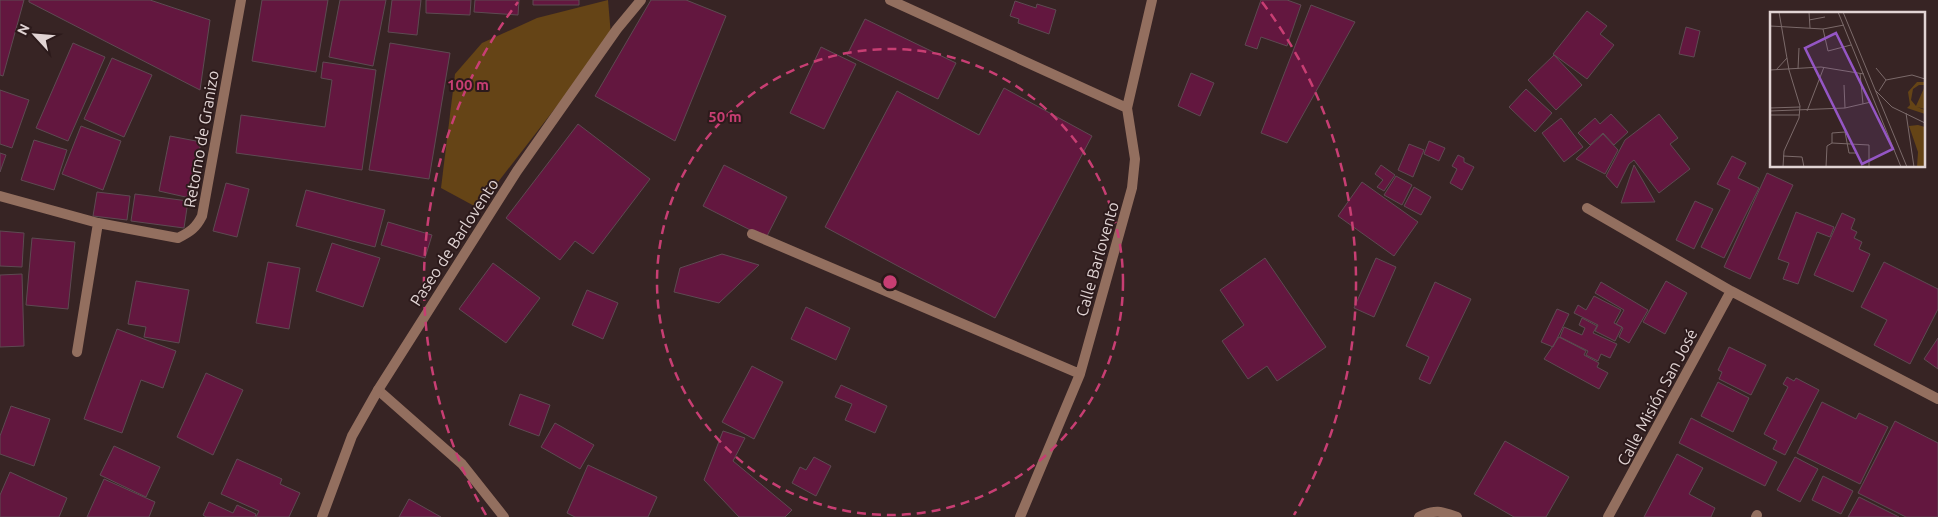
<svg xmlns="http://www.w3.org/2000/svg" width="1938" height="517" font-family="Ubuntu,sans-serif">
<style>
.green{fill:#654416}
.building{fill:#63173f;stroke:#5e4a52}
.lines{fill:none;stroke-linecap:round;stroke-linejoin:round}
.service{stroke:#936f5f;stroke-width:10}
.minor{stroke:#936f5f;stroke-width:10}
.tertiary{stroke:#936f5f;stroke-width:10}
.ring{fill:none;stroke:#c83e73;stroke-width:2.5;stroke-dasharray:9 6}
.labels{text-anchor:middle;stroke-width:4;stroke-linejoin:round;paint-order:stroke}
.street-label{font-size:16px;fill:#e1d4d4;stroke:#2c1a1b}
.inset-road{fill:none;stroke:#7b6a6a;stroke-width:1}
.view{fill:#9456c4;fill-opacity:0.15;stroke:#9456c4;stroke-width:2.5}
.inset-edge{fill:none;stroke:#e1d4d4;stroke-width:2.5}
.centre{fill:#c83e73;stroke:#2c1a1b;stroke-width:2.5}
.ring-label{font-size:15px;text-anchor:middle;font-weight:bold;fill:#c83e73;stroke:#2c1a1b;stroke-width:4;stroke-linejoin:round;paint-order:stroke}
</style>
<rect width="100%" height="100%" fill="#372424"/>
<path class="green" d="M608 0 611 36 478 208 441 188 455 74 482 43 537 18Z"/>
<path class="building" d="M0 0H24L3 76 0 75Z
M29 0H150L210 20 200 90 29 2Z
M262 0H328L316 72 252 61Z
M340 0H386L373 66 329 57Z
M392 0H421L417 35 388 32Z
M426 0H471L470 15 426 13Z
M475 0H519L518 15 474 12Z
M533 0H579V5H533Z
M651 0H686L726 16 675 141 595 96Z
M1261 0H1287L1301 5 1287 46 1261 37 1257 49 1245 45Z
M1015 1 1036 8 1037 4 1056 10 1049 34 1018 23 1019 19 1010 16Z
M1311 5 1355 22 1287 143 1261 133Z
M1587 11 1607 26 1600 34 1614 45 1587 79 1553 54Z
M865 19 956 63 938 99 847 55Z
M1686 27 1700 31 1694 57 1679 54Z
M73 43 105 57 68 141 36 128Z
M390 43 450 53 429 179 369 170Z
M821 47 856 64 824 129 790 113Z
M1554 55 1582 85 1556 110 1528 80Z
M112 58 152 75 124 137 84 119Z
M323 62 376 70 362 170 236 153 241 115 325 127 332 80 321 78Z
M1191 73 1214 83 1200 116 1178 106Z
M1004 88 1092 136 995 318 825 227 897 91 979 135Z
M1526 89 1552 113 1535 132 1509 107Z
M0 90 29 100 12 148 0 144Z
M1611 114 1628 132 1614 145 1603 133 1590 145 1578 133 1595 118 1600 124Z
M1659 114 1678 138 1670 144 1690 169 1659 193 1634 160 1629 164 1617 188 1606 176 1625 140Z
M1561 118 1583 147 1564 162 1542 133Z
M578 124 650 179 593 254 575 241 560 260 506 218Z
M81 126 121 141 103 190 62 174Z
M1603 134 1618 150 1605 174 1576 159Z
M170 136 201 142 190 198 159 191Z
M34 140 67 150 54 190 21 180Z
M1429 141 1445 148 1439 161 1424 154Z
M1409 144 1424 150 1413 177 1398 170Z
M0 153 6 155 0 172Z
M1458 155 1464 158V162L1474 167 1462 190 1450 183 1457 169 1452 166Z
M1732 156 1746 163 1738 178 1759 188 1724 258 1701 247 1730 190 1717 184Z
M724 165 787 197 766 238 703 206Z
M1381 165 1395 175 1384 191 1377 187 1383 180 1375 174Z
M1634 165 1655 202 1621 203Z
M1767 173 1793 185 1750 279 1724 267Z
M1396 176 1412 185 1402 205 1384 195Z
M1362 182 1418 222 1394 256 1338 216Z
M226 183 249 189 237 237 213 231Z
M1414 187 1431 197 1421 215 1404 206Z
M306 190 385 210 375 247 296 226Z
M97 192 130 196 127 220 93 216Z
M135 194 188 201 184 228 131 221Z
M1695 201 1713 209 1694 249 1676 240Z
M1796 212 1834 227 1830 237 1817 232 1798 284 1783 279 1789 263 1778 259Z
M1842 213 1855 219 1851 229 1857 232 1854 238 1862 242 1859 249 1870 254 1853 292 1814 275Z
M388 222 432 235 425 258 381 245Z
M0 231 24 233 22 267 0 266Z
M32 238 75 242 68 309 26 305Z
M332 243 380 258 363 307 316 291Z
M722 254 759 265 719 303 674 292 680 268Z
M1265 258 1326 347 1277 381 1267 366 1248 379 1222 341 1244 325 1220 290Z
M1376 258 1396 267 1374 317 1354 308Z
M268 262 300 268 289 329 256 323Z
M1884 262 1938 289V309L1910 364 1874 345 1887 320 1861 307Z
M493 263 540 298 506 343 459 309Z
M22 274 24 346 0 347V275Z
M136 281 189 290 179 343 144 337 146 327 128 324Z
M1666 281 1687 293 1665 334 1643 322Z
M1435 282 1471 299 1430 384 1419 379 1429 357 1406 346Z
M1601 282 1648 310 1629 343 1619 337 1623 328 1616 324 1624 310 1595 293Z
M587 290 618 303 603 339 572 325Z
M1594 296 1621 310 1614 323 1622 327 1615 341 1595 331 1598 325 1574 313 1578 305 1586 310Z
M806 307 850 328 836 360 791 339Z
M1557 309 1569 314 1553 347 1541 342Z
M1582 318 1597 326 1593 333 1617 344 1610 358 1601 354 1598 361 1586 355 1588 351 1560 337 1564 327 1582 335 1585 328 1579 325Z
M117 329 176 351 163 388 141 380 122 433 84 419Z
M1559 337 1586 351 1584 355 1599 363 1597 367 1608 373 1599 389 1544 359Z
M1938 338V369L1924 359Z
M1729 347 1766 365 1751 395 1719 379 1722 372 1718 370Z
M752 366 783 382 754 439 722 422Z
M206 373 243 390 213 455 177 437Z
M1787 377 1794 381 1796 378 1819 390 1785 455 1773 449 1777 441 1764 434 1788 387 1783 384Z
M1718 382 1749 398 1733 432 1701 416Z
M841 385 887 406 875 433 845 420 852 404 835 397Z
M520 394 550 405 539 436 509 425Z
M1822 402 1856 419 1859 413 1888 427 1860 484 1797 453Z
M11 406 50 419 34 466 0 454V436Z
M1691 418 1777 462 1765 486 1679 443Z
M1895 421 1938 443V517H1906L1858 493Z
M555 423 594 445 580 469 541 447Z
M723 431 745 438 733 461 792 510 785 517H739L704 480Z
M1505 441 1569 477 1546 517H1514L1474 494Z
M114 446 160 467 146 497 100 475Z
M1677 454 1703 468 1689 494 1715 508 1711 517H1644Z
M814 457 831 466 816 496 792 483 800 467 806 470Z
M1795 457 1818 469 1800 502 1777 490Z
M237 459 282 479 280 484 300 493 289 517H256L259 511 221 494Z
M588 465 657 497 648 517H575L567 513Z
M10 472 67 498 59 517H0V495Z
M1823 476 1853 491 1841 514 1812 500Z
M104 479 155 502 149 517H87Z
M1859 497 1899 517H1848Z
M409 499 441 517H399Z
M209 502 233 513 237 505 256 514 255 517H206L203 515Z"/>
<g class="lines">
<path class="service" d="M1756 517 1757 515"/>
<path class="minor" d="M890 0 1127 108
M0 196 98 223 178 238C190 232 196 228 202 216L241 0
M1587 208 1731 291
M752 234 1080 374
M77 352 98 223
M378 390 462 464 504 517
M1020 517 1080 374 1132 188 1135 159 1127 108 1152 0
M1419 517C1435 509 1441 511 1457 517
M1608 517 1731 291 1938 399"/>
<path class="tertiary" d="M322 517 352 436 378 390 517 171 617 29 641 0"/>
</g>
<g class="ring">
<circle cx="890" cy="282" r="233"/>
<path d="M486 515A466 466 0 0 1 518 2M1262 2A466 466 0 0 1 1294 515"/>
</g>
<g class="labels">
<g class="street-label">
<text transform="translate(201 139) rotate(-80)" y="6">Retorno de Granizo</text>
<text transform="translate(454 242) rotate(-57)" y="6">Paseo de Barlovento</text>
<text transform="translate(1097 259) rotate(-74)" y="6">Calle Barlovento</text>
<text transform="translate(1657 397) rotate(-62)" y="6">Calle Misión San José</text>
</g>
</g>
<g transform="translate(1770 12)">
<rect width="155" height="155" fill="#372424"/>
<path d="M147 70H155V73H149L143 77 141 88 146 94 155 74V97L147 95 155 98V102L137 96 140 93 138 80ZM148 113 155 115V155H147L148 140 139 114Z" fill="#654416"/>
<path class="inset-road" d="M9 0 19 58 30 94 29 106 14 139 13 155M39 0 40 16M68 0 131 155M73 0 137 155M39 8 55 5M0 14 53 17 74 13M53 17 58 39 81 33M106 56 116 68M28 57 29 36M0 58 51 55 94 62M6 58 17 46M90 61 93 92M74 73 75 96M105 78 122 95 155 111M109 79 116 68 142 63 155 67M0 96 30 95M0 99 75 96 101 90M37 99 54 55M136 101 144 155M0 103H29M62 131V121L75 120 79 141H87M13 144 32 145 34 155M56 155 57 134 62 131 99 133V155"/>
<path class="view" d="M66 21 123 137 92 152 35 36Z"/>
<rect width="155" height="155" class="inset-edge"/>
</g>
<circle cx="890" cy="282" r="8" class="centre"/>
<g class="ring-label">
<text x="468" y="90">100 m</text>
<text x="725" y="122">50 m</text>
</g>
<g transform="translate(35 35) rotate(296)" stroke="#2c1a1b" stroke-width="4" paint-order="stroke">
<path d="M0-4L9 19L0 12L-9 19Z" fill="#e1d4d4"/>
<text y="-8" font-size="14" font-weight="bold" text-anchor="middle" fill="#e1d4d4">N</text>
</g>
</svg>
